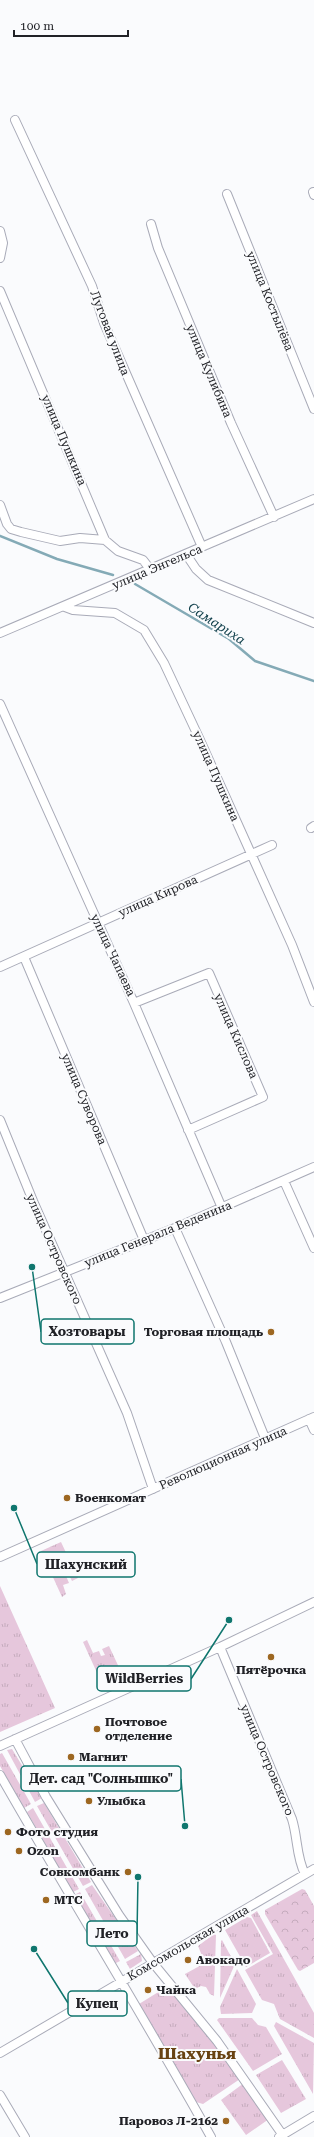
<svg xmlns="http://www.w3.org/2000/svg" width="314" height="2137" font-family="'Roboto Serif',serif">
<style>
.grass{fill:url(#grass-tufts)}
.forest{fill:url(#forest-crowns)}
.lines{fill:none;stroke-linecap:round;stroke-linejoin:round}
.stream{stroke:#84aab6;stroke-width:2.5}
.minor-casing{stroke:#a9abb8;stroke-width:10}
.minor{stroke:#fff;stroke-width:8}
.poi-dot{fill:#9d6721;stroke:#fafbfd;stroke-width:1.5}
.labels{text-anchor:middle;stroke-width:4;stroke-linejoin:round;paint-order:stroke}
.street-label{font-size:12px;fill:#212227;stroke:#fafbfd}
.poi-label{font-size:12px;font-weight:bold;fill:#212227;stroke:#fafbfd;text-anchor:start}
.water-label{font-size:13px;font-style:italic;fill:#11404c;stroke:#fafbfd}
.district-label{font-size:16px;font-weight:bold;fill:#684212;stroke:#fafbfd}
.leader{fill:none;stroke:#0f766e;stroke-width:1.5}
.callout-dot{fill:#0f766e;stroke:#fafbfd;stroke-width:1.5}
.callout{fill:#fafbfd;stroke:#0f766e;stroke-width:1.5}
.callout-label{font-size:13px;text-anchor:middle;font-weight:bold;fill:#212227}
</style>
<defs>
<pattern id="grass-tufts" width="24" height="20" patternUnits="userSpaceOnUse"><rect width="24" height="20" fill="#e6c7dc"/><path d="M3 7l-1-3M5 7V3M7 7l1-3M15 17l-1-3M17 17v-4M19 17l1-3" fill="none" stroke="#c5abbd"/></pattern>
<pattern id="forest-crowns" width="20" height="18" patternUnits="userSpaceOnUse"><rect width="20" height="18" fill="#e6c7dc"/><path d="M2 6a3 3 0 1 1 6 0M12 15a3 3 0 1 1 6 0" fill="none" stroke="#c5abbd"/></pattern>
</defs>
<rect width="100%" height="100%" fill="#fafbfd"/>
<path class="grass" d="M61 1542 78 1578 72 1581 69 1575 66 1576 69 1583 63 1585 66 1594 62 1597 41 1551Z
M0 1586 55 1708 0 1732Z
M87 1640 93 1653 99 1651 101 1656 105 1655 102 1649 109 1646 123 1676 103 1686 83 1642Z
M12 1749 42 1798 35 1802 7 1750Z
M2 1753 31 1804 24 1808 0 1766V1754Z
M44 1803 91 1882 83 1886 37 1806Z
M33 1808 79 1889 73 1892 27 1812Z
M92 1885 138 1951 125 1959 85 1889Z
M80 1892 120 1961 114 1964 74 1895Z
M257 1911 314 2013V2038L280 2019 274 2004 262 2000 245 1970 273 1954 251 1915Z
M247 1917 251 1918 270 1953 246 1967 225 1930Z
M214 1934 216 1935 214 1996 210 1994 206 1987 201 1986 195 1989 185 1974 205 1963 198 1946Z
M222 1940 235 1964 220 1998 221 1941Z
M141 1954 142 1961 130 1969 126 1962Z
M237 1969 256 2004 252 2013 221 2014 220 2007Z
M168 1986 215 2043 240 2079 203 2104 196 2102 139 2004Z
M219 2018H252L258 2025 266 2027 282 2054 253 2071 217 2020Z
M276 2022 314 2043 313 2094 274 2026Z
M282 2060 306 2099 281 2113 256 2075Z
M244 2083 269 2119 246 2135 221 2100Z"/>
<path class="forest" d="M302 1889 305 1890 314 1906V1963L300 1971 298 1970 265 1914V1910Z"/>
<g class="lines">
<path class="stream" d="M0 536 57 559 113 575
M135 584 229 639 255 661 314 681"/>
<g class="minor-casing">
<path id="minor" d="M15 120 92 286 104 323 202 547
M313 192 314 195
M227 194 314 409
M151 224 158 248 231 423 274 517
M0 231 3 243 0 258
M0 291 105 540 118 551 143 560 150 569
M0 505 7 524 11 529 21 532 60 541 80 538 105 540
M186 554 196 569 208 580 314 623
M65 607 73 610 115 613 144 630 164 663 200 740 292 945 314 1002
M0 633 314 499
M0 704 134 1003 222 1208
M311 828 314 826
M24 957 144 1240
M0 967 272 845
M134 1003 209 973 263 1097 188 1130
M0 1120 33 1201 127 1413 153 1489
M284 1181 314 1248
M175 1228 226 1342 265 1438
M0 1298 175 1228 314 1167
M309 1419 314 1430
M0 1557 314 1417
M220 1647 292 1819C298 1838 296 1857 305 1874
M15 1739 46 1797 119 1915 153 1963 217 2041 282 2134
M0 1746 220 1647 314 1602
M0 1775C69 1896 143 2015 211 2137
M0 2053 314 1869
M0 2095 25 2137
M279 2137 314 2116"/>
</g>
<use href="#minor" class="minor"/>
</g>
<g class="poi-dot">
<circle cx="271" cy="1332" r="4"/>
<circle cx="67" cy="1498" r="4"/>
<circle cx="271" cy="1657" r="4"/>
<circle cx="97" cy="1729" r="4"/>
<circle cx="71" cy="1757" r="4"/>
<circle cx="89" cy="1801" r="4"/>
<circle cx="8" cy="1832" r="4"/>
<circle cx="19" cy="1851" r="4"/>
<circle cx="128" cy="1872" r="4"/>
<circle cx="46" cy="1900" r="4"/>
<circle cx="188" cy="1960" r="4"/>
<circle cx="148" cy="1990" r="4"/>
<circle cx="226" cy="2121" r="4"/>
</g>
<g class="labels">
<g class="street-label">
<text transform="translate(270 301) rotate(68)" y="4">улица Костылёва</text>
<text transform="translate(110 333) rotate(69)" y="4">Луговая улица</text>
<text transform="translate(209 371) rotate(67)" y="4">улица Кулибина</text>
<text transform="translate(64 440) rotate(67)" y="4">улица Пушкина</text>
<text transform="translate(157 567) rotate(-23)" y="4">улица Энгельса</text>
<text transform="translate(216 776) rotate(66)" y="4">улица Пушкина</text>
<text transform="translate(158 896) rotate(-24)" y="4">улица Кирова</text>
<text transform="translate(113 955) rotate(65)" y="4">улица Чапаева</text>
<text transform="translate(236 1036) rotate(66)" y="4">улица Кислова</text>
<text transform="translate(84 1099) rotate(67)" y="4">улица Суворова</text>
<text transform="translate(158 1234) rotate(-22)" y="4">улица Генерала Веденина</text>
<text transform="translate(54 1249) rotate(66)" y="4">улица Островского</text>
<text transform="translate(223 1458) rotate(-24)" y="4">Революционная улица</text>
<text transform="translate(267 1760) rotate(67)" y="4">улица Островского</text>
<text transform="translate(188 1943) rotate(-30)" y="4">Комсомольская улица</text>
</g>
<g class="poi-label">
<text x="263" y="1336" text-anchor="end">Торговая площадь</text>
<text x="75" y="1502">Военкомат</text>
<text x="271" y="1674" text-anchor="middle">Пятёрочка</text>
<text x="105" y="1726">Почтовое<tspan x="105" dy="14">отделение</tspan></text>
<text x="79" y="1761">Магнит</text>
<text x="97" y="1805">Улыбка</text>
<text x="16" y="1836">Фото студия</text>
<text x="27" y="1855">Ozon</text>
<text x="120" y="1876" text-anchor="end">Совкомбанк</text>
<text x="54" y="1904">МТС</text>
<text x="196" y="1964">Авокадо</text>
<text x="156" y="1994">Чайка</text>
<text x="218" y="2125" text-anchor="end">Паровоз Л-2162</text>
</g>
<g class="water-label">
<text transform="translate(217 623) rotate(33)" y="5">Самариха</text>
</g>
<g class="district-label">
<text x="197" y="2059">Шахунья</text>
</g>
</g>
<path class="leader" d="M32 1267L41 1332M14 1508L37 1564M229 1620L191 1679M185 1826L181 1779M138 1877L137 1934M34 1949L68 2003"/>
<g class="callout-dot">
<circle cx="32" cy="1267" r="4"/>
<circle cx="14" cy="1508" r="4"/>
<circle cx="229" cy="1620" r="4"/>
<circle cx="185" cy="1826" r="4"/>
<circle cx="138" cy="1877" r="4"/>
<circle cx="34" cy="1949" r="4"/>
</g>
<g class="callout">
<rect x="41" y="1319" width="93" height="25" rx="4"/>
<rect x="37" y="1552" width="98" height="25" rx="4"/>
<rect x="97" y="1666" width="94" height="25" rx="4"/>
<rect x="21" y="1766" width="160" height="25" rx="4"/>
<rect x="87" y="1921" width="50" height="25" rx="4"/>
<rect x="68" y="1991" width="59" height="25" rx="4"/>
</g>
<g class="callout-label">
<text x="87" y="1336">Хозтовары</text>
<text x="86" y="1569">Шахунский</text>
<text x="144" y="1683">WildBerries</text>
<text x="101" y="1783">Дет. сад "Солнышко"</text>
<text x="112" y="1938">Лето</text>
<text x="97" y="2008">Купец</text>
</g>
<path d="M14 30v6h114v-6" fill="none" stroke="#212227" stroke-width="2"/>
<text x="20" y="30" font-size="12" fill="#212227" stroke="#fafbfd" stroke-width="3" paint-order="stroke">100 m</text>
</svg>
